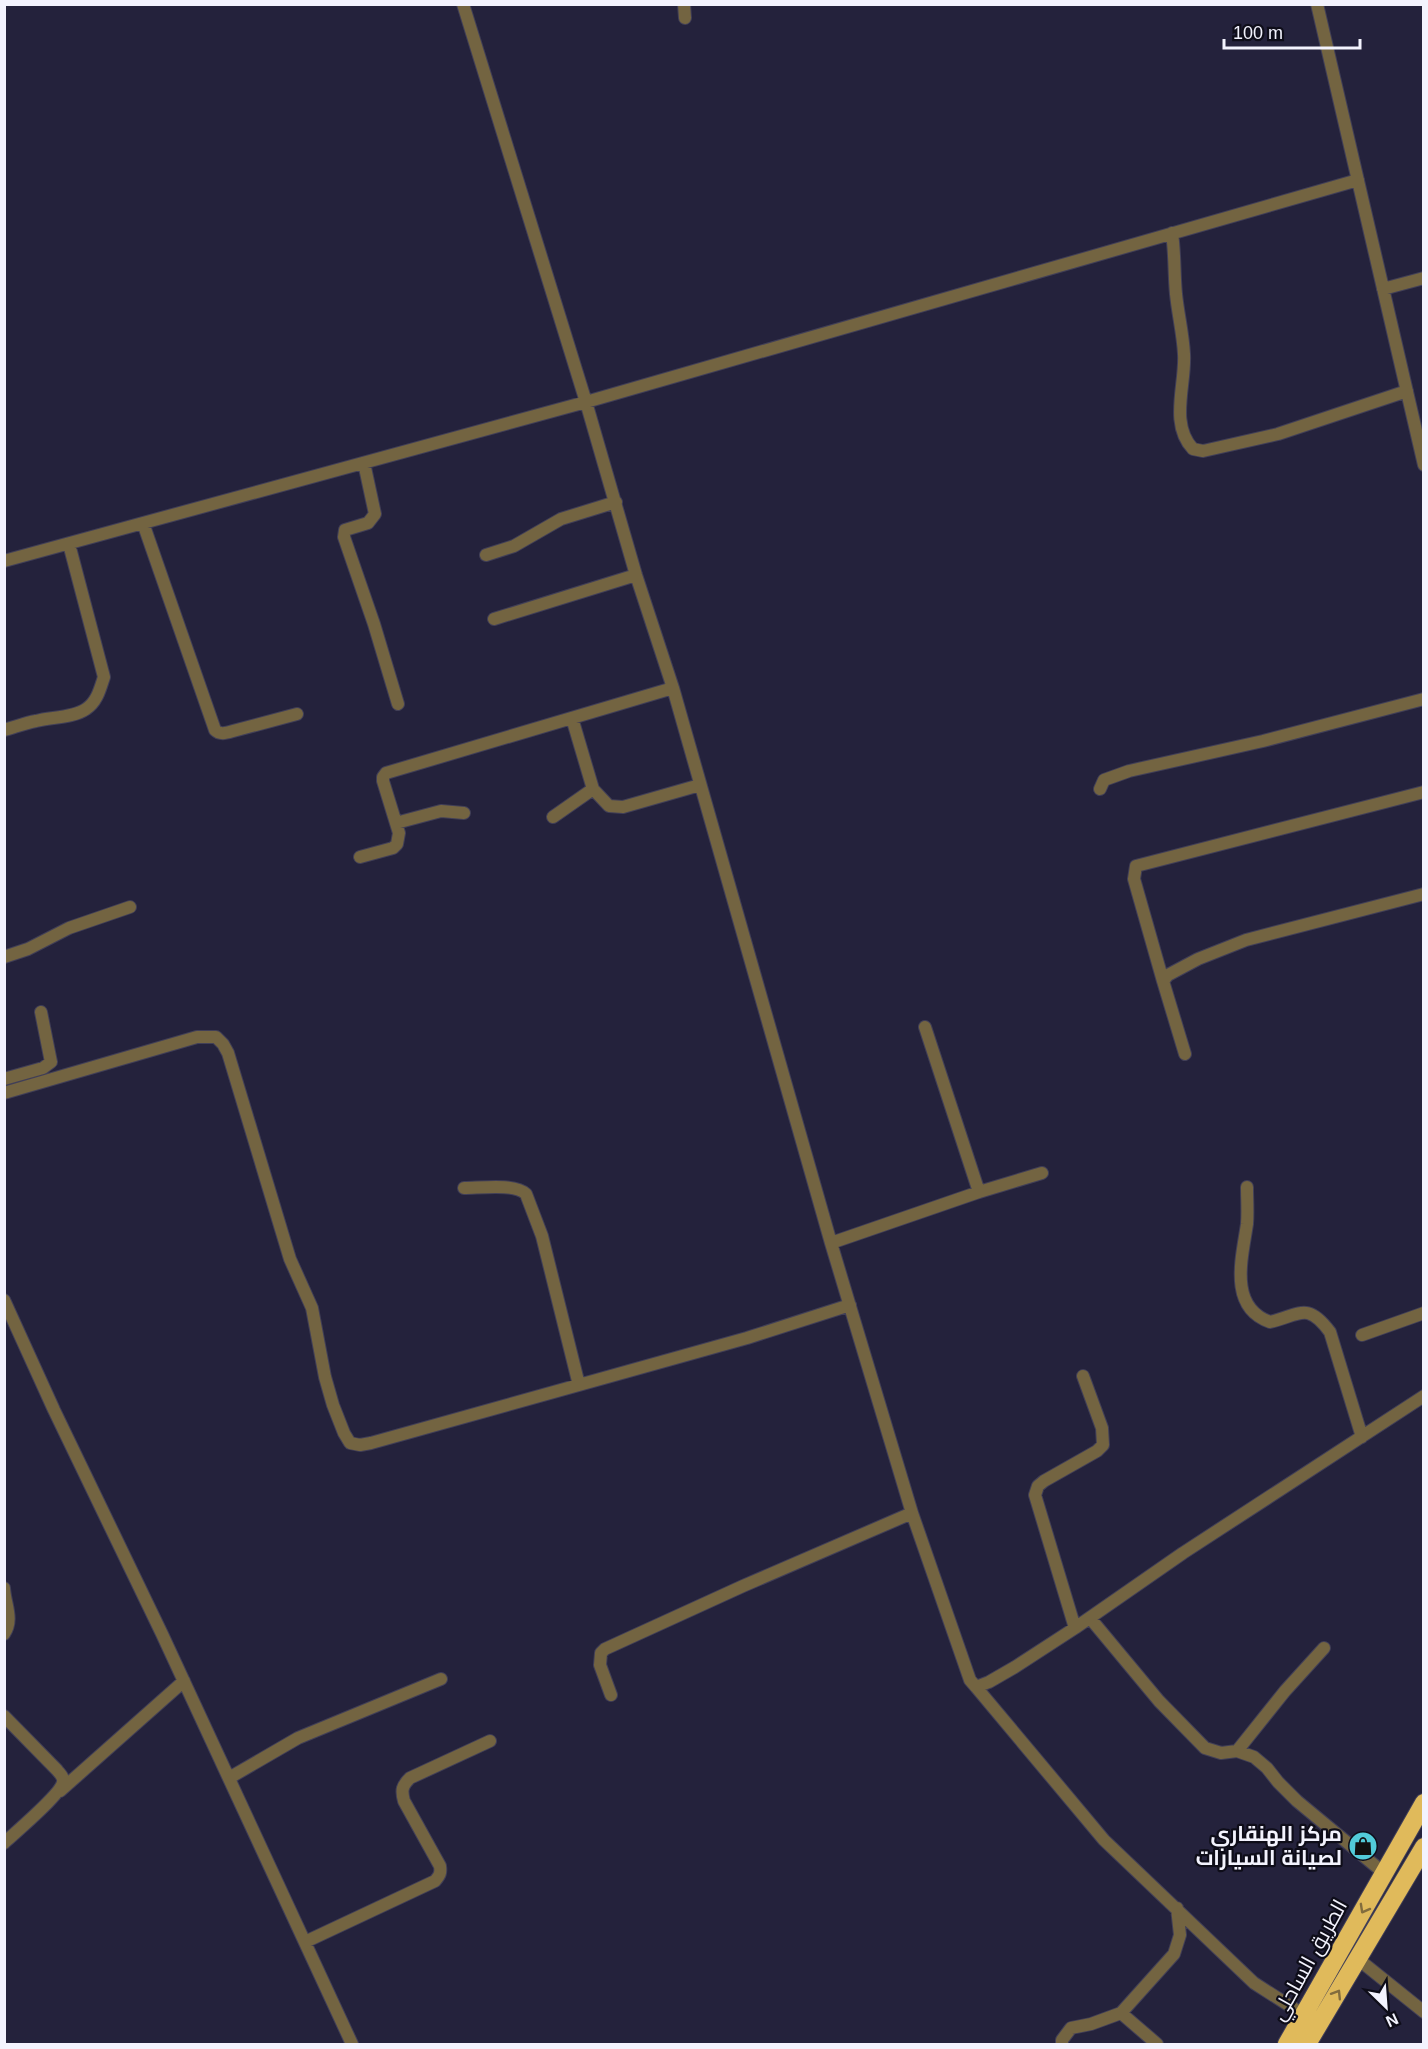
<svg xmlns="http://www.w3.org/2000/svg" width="1428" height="2049" font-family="Arial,Cairo,sans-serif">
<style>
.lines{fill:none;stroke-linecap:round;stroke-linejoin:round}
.minor-casing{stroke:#413f57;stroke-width:14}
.highway-casing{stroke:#413f57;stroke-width:20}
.minor{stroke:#736441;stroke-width:12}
.highway{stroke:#e0ba5b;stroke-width:18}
.oneway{stroke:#826c3d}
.labels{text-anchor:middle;stroke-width:4.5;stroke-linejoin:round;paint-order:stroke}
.poi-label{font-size:21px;font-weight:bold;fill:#f3f3fe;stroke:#0e0d19;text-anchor:end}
.street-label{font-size:21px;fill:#f3f3fe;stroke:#0e0d19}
</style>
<rect width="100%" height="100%" fill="#24223c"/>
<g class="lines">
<g class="minor-casing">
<path id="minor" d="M463 4 586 402 636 575 673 688 831 1243 912 1513 970 1680 976 1687 989 1682 1015 1667 1075 1628 1183 1553 1424 1396
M684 4 685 18
M1317 4 1424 465
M1172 233C1175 254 1174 273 1176 294 1178 314 1183 334 1184 354 1186 384 1169 424 1193 449L1203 451 1278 434 1407 391
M1383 289 1424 278
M364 463 375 514 368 523 345 530 344 537 374 624 398 704
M143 523 215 730C220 735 226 733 233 731L297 714
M486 555 514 546 561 519 616 502
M4 561 586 402 1358 180
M494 619 636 575
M572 718 593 789 609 806 623 807 700 785
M4 730C15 727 25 723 36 721 51 717 73 718 86 709 97 702 100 689 104 677L69 544
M1100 789 1104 780 1129 771 1263 741 1424 699
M553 817 593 789
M396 823 441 811 464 813
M360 857 393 848 397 844 399 833 383 781V777L386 773 673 688
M4 957 28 949 69 928 130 907
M1163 981 1134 879 1136 866 1424 792
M925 1027 979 1192
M1185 1054 1163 981 1168 975 1198 959 1246 940 1424 894
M4 1079 43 1068 51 1062 41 1012
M4 1093 197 1037H216L223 1044 228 1053 290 1259 312 1308 325 1377 333 1405 344 1433 350 1443 360 1445 371 1443 747 1338 850 1305
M1247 1187C1247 1199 1248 1212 1247 1224 1242 1258 1228 1307 1270 1322 1300 1315 1307 1301 1330 1332L1362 1437
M464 1188C480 1188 515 1183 526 1194L542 1236 579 1385
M831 1243 979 1192 1042 1173
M4 1300 54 1410 162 1634 352 2044
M1362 1335 1424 1313
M4 1588C5 1605 14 1619 4 1634
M1090 1618 1159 1701 1205 1748 1221 1753 1237 1751 1254 1757 1267 1768 1278 1782 1297 1801 1384 1873
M1075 1628 1035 1495 1038 1486 1044 1481 1097 1451 1103 1445 1102 1428 1083 1376
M976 1687 1104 1840 1254 1983 1304 2015
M611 1695 600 1665 601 1653 605 1649 743 1586 912 1513
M4 1716 57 1770C60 1774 64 1777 63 1782 61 1794 16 1832 4 1843
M1237 1751 1285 1691 1324 1648
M229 1778 298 1738 441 1679
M60 1791 184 1681
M305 1942 435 1881C440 1875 441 1873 440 1866L404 1801C401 1790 402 1786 410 1778L490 1741
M1358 1959 1424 2012
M1062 2044V2040L1071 2028 1091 2024 1121 2013
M1157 2044 1121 2013 1174 1954 1180 1935 1177 1908"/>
</g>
<g class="highway-casing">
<path id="highway" d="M1287 2044 1424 1803
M1307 2044 1424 1847"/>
</g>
<use href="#minor" class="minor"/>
<use href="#highway" class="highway"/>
</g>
<defs><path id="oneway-chevron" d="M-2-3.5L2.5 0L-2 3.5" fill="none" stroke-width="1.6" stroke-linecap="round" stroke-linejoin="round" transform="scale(1.5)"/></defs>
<g class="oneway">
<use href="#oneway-chevron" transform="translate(1364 1909) rotate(119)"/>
<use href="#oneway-chevron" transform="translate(1337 1994) rotate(-58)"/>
</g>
<defs>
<g id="shop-disc" transform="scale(1.5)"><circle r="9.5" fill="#52cbd9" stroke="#0e0d19"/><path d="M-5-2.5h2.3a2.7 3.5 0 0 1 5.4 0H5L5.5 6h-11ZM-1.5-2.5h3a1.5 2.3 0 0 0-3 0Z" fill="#111"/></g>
</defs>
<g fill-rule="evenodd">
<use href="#shop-disc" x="1363" y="1846"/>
</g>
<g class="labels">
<g class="poi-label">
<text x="1342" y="1841">مركز الهنقاري<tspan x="1342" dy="24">لصيانة السيارات</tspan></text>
</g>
<g class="street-label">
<text transform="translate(1309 1960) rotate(-61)" y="7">الطريق الساحلي</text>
</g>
</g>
<rect width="1428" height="2049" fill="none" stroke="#f3f3fe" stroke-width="12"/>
<g transform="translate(1386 2007) rotate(155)" stroke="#0e0d19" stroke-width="4.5" paint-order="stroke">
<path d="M0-4.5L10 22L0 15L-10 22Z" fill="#f3f3fe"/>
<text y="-9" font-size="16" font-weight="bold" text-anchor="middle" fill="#f3f3fe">N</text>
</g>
<path d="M1224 39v9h136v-9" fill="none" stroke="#f3f3fe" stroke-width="3"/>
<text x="1233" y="39" font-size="18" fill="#f3f3fe" stroke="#0e0d19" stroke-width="4.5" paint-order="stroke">100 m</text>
</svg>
